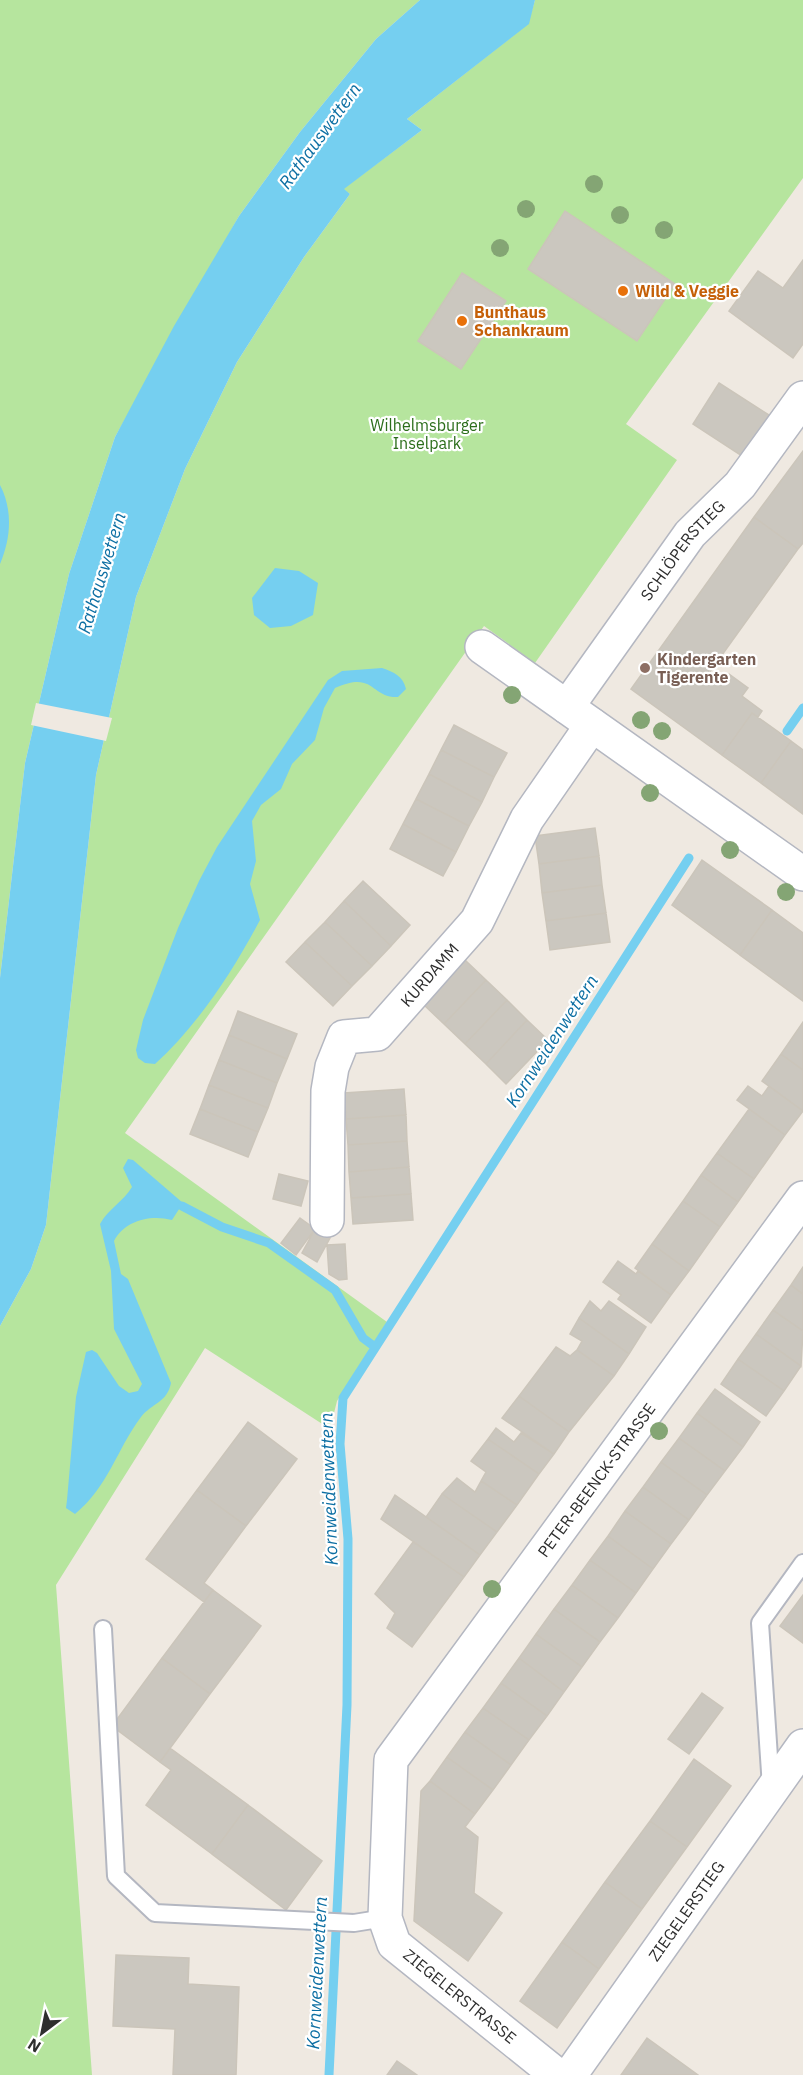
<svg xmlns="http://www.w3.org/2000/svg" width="803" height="2075" font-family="'IBM Plex Sans',sans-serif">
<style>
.green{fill:#b6e59e}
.water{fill:#75cff0}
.pier{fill:#efe9e1}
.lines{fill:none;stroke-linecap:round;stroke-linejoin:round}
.stream{stroke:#75cff0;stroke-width:9}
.building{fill:#cbc7bf;stroke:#cbc5ba;stroke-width:1.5}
.service-casing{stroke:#b4b7c1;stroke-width:20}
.minor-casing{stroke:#b4b7c1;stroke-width:36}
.service{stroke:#fff;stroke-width:16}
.minor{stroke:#fff;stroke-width:33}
.tree{fill:#84a574}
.food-dot{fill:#e8710a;stroke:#fff;stroke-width:2}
.education-dot{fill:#8d6e63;stroke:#fff;stroke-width:2}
.labels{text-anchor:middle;stroke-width:4.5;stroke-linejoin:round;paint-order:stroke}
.food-label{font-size:16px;font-weight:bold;fill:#c56008;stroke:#fff;text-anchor:start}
.park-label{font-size:16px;fill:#2c6e1b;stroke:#fff}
.street-label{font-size:16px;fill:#2e2e2e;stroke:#fff}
.education-label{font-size:16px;font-weight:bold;fill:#785e54;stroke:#fff;text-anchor:start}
.water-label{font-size:18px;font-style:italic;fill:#0d6fa3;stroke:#fff}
</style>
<rect width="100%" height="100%" fill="#efe9e1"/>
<path class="green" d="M0 0H420L376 39 300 132 239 216 115 437 69 574 25 763 0 978Z
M535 0H803V178L626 424 677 460 535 663 484 626 125 1133 387 1322 337 1401 330 1429 205 1348 56 1585 92 2075H0V1326L31 1269 46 1225 96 775 136 597 185 469 237 362 304 257 350 194 343 189 422 130 407 119 528 24Z"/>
<path class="water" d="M420 0H535L529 24 407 119 422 130 344 189 350 194 304 257 237 362 185 469 136 597 96 775 46 1225 31 1269 0 1326V978L25 763 69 574 115 437 174 326 239 216 300 132 376 39Z
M0 485C13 510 11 538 0 564Z
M275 568 299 571 318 583 313 615 291 626 270 628 254 615 252 598Z
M382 668C394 672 403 676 406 689L398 697C370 698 375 670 335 688L324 708 315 740 292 764 281 789 261 805 252 821 256 861 250 884 260 920C233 971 198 1025 155 1064L145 1063 138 1058 136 1050 143 1020 178 928 199 881 217 847 328 680 342 671Z
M128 1159 133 1160 183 1203 172 1220C150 1214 124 1221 114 1241L121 1274 128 1279 171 1383C167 1403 152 1403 141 1417 117 1449 108 1487 75 1514L66 1508 67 1500 76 1397 86 1352 92 1350 97 1353 119 1386 129 1393 138 1391 142 1384 114 1329 111 1271 100 1224C108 1209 123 1202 132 1187L123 1168Z"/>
<path class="pier" d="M36 703 112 718 106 741 31 725Z"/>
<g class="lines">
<path class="stream" d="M787 731 803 708
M182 1206 222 1227 269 1243 335 1290 363 1338 375 1347
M329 2075 347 1705 348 1539 340 1444 343 1398 689 858"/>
</g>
<path class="building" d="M565 211 675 284 637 341 528 269Z
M803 260V344L793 358 729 311 758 271 783 288Z
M462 273 506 301 461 369 418 341Z
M719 383 769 415 742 456 693 424Z
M803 451V543L798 549 754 517Z
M754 517 798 549 709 673 723 683 729 674 748 688 742 696 762 711 758 717 752 713 722 755 631 689Z
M752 713 791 741 761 783 722 755Z
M454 725 507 753 494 777 441 750Z
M791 741 803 750V814L761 783Z
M441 750 494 777 482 802 429 774Z
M429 774 482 802 469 826 416 799Z
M416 799 469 826 456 852 403 824Z
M403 824 456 852 443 876 390 849Z
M595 828 599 856 539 864 535 836Z
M599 856 602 885 542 893 539 864Z
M702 860 772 910 740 955 672 905Z
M363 881 410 925 391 946 344 901Z
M602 885 606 913 546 921 542 893Z
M344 901 391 946 372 966 325 922Z
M772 910 803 933V1001L740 955Z
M606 913 610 942 550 950 546 921Z
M325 922 372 966 352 986 305 942Z
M305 942 352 986 333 1006 286 962Z
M465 960 486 980 444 1024 423 1004Z
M486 980 507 1000 465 1044 444 1024Z
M507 1000 527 1020 486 1064 465 1044Z
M238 1011 297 1034 287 1059 229 1035Z
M527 1020 548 1040 506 1084 486 1064Z
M803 1022V1070L781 1054Z
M229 1035 287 1059 277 1083 219 1060Z
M781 1054 803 1070V1111L762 1081Z
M219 1060 277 1083 268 1108 209 1085Z
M209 1085 268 1108 258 1132 200 1109Z
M748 1086 762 1096 769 1086 803 1111 785 1135 737 1100Z
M404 1089 406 1115 346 1119 344 1093Z
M200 1109 258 1132 248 1157 190 1134Z
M749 1109 785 1135 754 1179 717 1153Z
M406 1115 407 1141 348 1145 346 1119Z
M407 1141 409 1167 349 1172 348 1145Z
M717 1153 754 1179 738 1202 701 1175Z
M409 1167 411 1194 351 1198 349 1172Z
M279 1174 308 1181 301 1206 273 1199Z
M701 1175 738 1202 720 1227 683 1201Z
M411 1194 413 1220 353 1224 351 1198Z
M683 1201 720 1227 689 1271 652 1244Z
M300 1218 315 1229 296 1255 281 1243Z
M315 1229 330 1238 317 1262 302 1253Z
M345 1244 347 1279 339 1280 329 1274 327 1245Z
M652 1244 689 1271 671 1295 635 1268Z
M618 1261 636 1274 638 1271 671 1295 651 1323 618 1299 621 1295 603 1282Z
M803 1267V1294L791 1285Z
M791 1285 803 1294V1331L773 1310Z
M590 1301 601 1311 609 1301 646 1327 629 1354 579 1318Z
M773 1310 803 1331 801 1366 756 1334Z
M579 1318 629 1354 614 1376 577 1350 582 1341 570 1334Z
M756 1334 801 1366 784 1391 738 1359Z
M556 1347 570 1356 577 1350 614 1376 569 1432 519 1396Z
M738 1359 784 1391 766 1416 721 1384Z
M715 1389 760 1422 743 1447 697 1413Z
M519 1396 569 1432 554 1454 502 1418Z
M697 1413 743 1447 725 1471 679 1438Z
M248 1422 297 1459 246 1526 197 1490Z
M496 1428 514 1442 521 1433 554 1454 539 1474 488 1439Z
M679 1438 725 1471 707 1495 661 1462Z
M488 1439 539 1474 517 1505 481 1481 486 1472 471 1461Z
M661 1462 707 1495 689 1520 643 1487Z
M457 1478 475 1492 481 1481 517 1505 497 1532 442 1494Z
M643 1487 689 1520 671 1544 625 1511Z
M197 1490 246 1526 204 1583 213 1590 204 1602 146 1559Z
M442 1494 497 1532 480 1555 426 1517Z
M395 1495 480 1555 464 1577 381 1519Z
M625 1511 671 1544 653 1569 608 1536Z
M608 1536 653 1569 636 1593 590 1560Z
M413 1542 464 1577 412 1647 387 1628 395 1613 375 1594Z
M590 1560 636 1593 618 1618 572 1585Z
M572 1585 618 1618 600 1642 554 1609Z
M213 1590 261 1626 210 1694 162 1658Z
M803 1595V1643L780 1626Z
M554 1609 600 1642 582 1667 536 1634Z
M536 1634 582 1667 564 1692 519 1658Z
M162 1658 210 1694 160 1762 112 1726Z
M519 1658 564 1692 547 1716 501 1683Z
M501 1683 547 1716 529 1740 483 1708Z
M702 1693 723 1708 689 1754 668 1739Z
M483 1708 529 1740 511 1765 465 1732Z
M465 1732 511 1765 493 1790 447 1757Z
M170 1748 248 1805 212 1854 146 1805 171 1770 160 1762Z
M447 1757 493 1790 475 1814 430 1781Z
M694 1759 731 1786 687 1847 650 1821Z
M430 1781 475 1814 465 1827 478 1837 474 1893 502 1913 468 1961 414 1921 421 1791Z
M248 1805 322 1861 286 1910 212 1854Z
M650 1821 687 1847 642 1909 605 1882Z
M605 1882 642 1909 599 1969 562 1942Z
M562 1942 599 1969 557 2028 520 2001Z
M116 1955 189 1958 188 1984 239 1987 236 2075H173L175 2029 113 2026Z
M647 2038 698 2075H621Z
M397 2061 417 2075H387Z"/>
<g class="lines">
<g class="service-casing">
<path id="service" d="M103 1629 116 1876 155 1913 354 1923 385 1918
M771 1787 760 1623 803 1563"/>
</g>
<g class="minor-casing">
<g id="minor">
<path d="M482 647 803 874"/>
<path id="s1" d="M567 707 690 534 740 485 803 398"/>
<path id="s2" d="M327 1220 328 1091 332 1067 344 1037 377 1034 477 921 527 819 592 725"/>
<path id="s3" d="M557 2075 394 1944 385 1918 391 1760 803 1198"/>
<path id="s4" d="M570 2075 803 1746"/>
</g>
</g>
<use href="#service" class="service"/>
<use href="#minor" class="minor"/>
</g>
<g class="tree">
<circle cx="594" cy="184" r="9"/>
<circle cx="526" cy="209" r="9"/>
<circle cx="620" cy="215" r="9"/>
<circle cx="664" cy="230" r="9"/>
<circle cx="500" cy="248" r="9"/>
<circle cx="512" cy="695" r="9"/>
<circle cx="641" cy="720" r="9"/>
<circle cx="662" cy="731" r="9"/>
<circle cx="650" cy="793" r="9"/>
<circle cx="730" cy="850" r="9"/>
<circle cx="786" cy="892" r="9"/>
<circle cx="659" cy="1431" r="9"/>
<circle cx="492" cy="1589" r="9"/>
</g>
<g class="food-dot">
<circle cx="623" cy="291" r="6"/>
<circle cx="462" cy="321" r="6"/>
</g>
<circle class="education-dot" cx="645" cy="668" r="6"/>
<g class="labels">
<g class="food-label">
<text x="635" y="297">Wild &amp; Veggie</text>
<text x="474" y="318">Bunthaus<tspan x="474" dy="18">Schankraum</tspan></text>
</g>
<g class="park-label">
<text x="427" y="431">Wilhelmsburger<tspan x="427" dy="18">Inselpark</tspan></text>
</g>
<g class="street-label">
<text dy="6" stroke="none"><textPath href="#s1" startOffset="195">SCHLÖPERSTIEG</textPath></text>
<text dy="6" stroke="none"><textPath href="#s2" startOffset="298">KURDAMM</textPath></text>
<text dy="6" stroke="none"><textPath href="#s3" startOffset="742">PETER-BEENCK-STRASSE</textPath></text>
<text dy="6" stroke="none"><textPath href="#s4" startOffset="201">ZIEGELERSTIEG</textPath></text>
<text transform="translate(460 1996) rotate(39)" y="6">ZIEGELERSTRASSE</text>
</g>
<g class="education-label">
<text x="657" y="665">Kindergarten<tspan x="657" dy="18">Tigerente</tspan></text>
</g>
<g class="water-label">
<text transform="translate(320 136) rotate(-54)" y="6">Rathauswettern</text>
<text transform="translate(102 573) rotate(-73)" y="6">Rathauswettern</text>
<text transform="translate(552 1041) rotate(-57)" y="6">Kornweidenwettern</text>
<text transform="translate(329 1489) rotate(-92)" y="6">Kornweidenwettern</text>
<text transform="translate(317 1973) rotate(-87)" y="6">Kornweidenwettern</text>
</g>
</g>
<g transform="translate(42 2033) rotate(212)" stroke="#ffffff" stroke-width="4.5" paint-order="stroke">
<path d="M0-4.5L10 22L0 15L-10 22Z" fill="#2e2e2e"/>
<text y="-9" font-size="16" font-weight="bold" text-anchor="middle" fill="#2e2e2e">N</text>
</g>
</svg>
